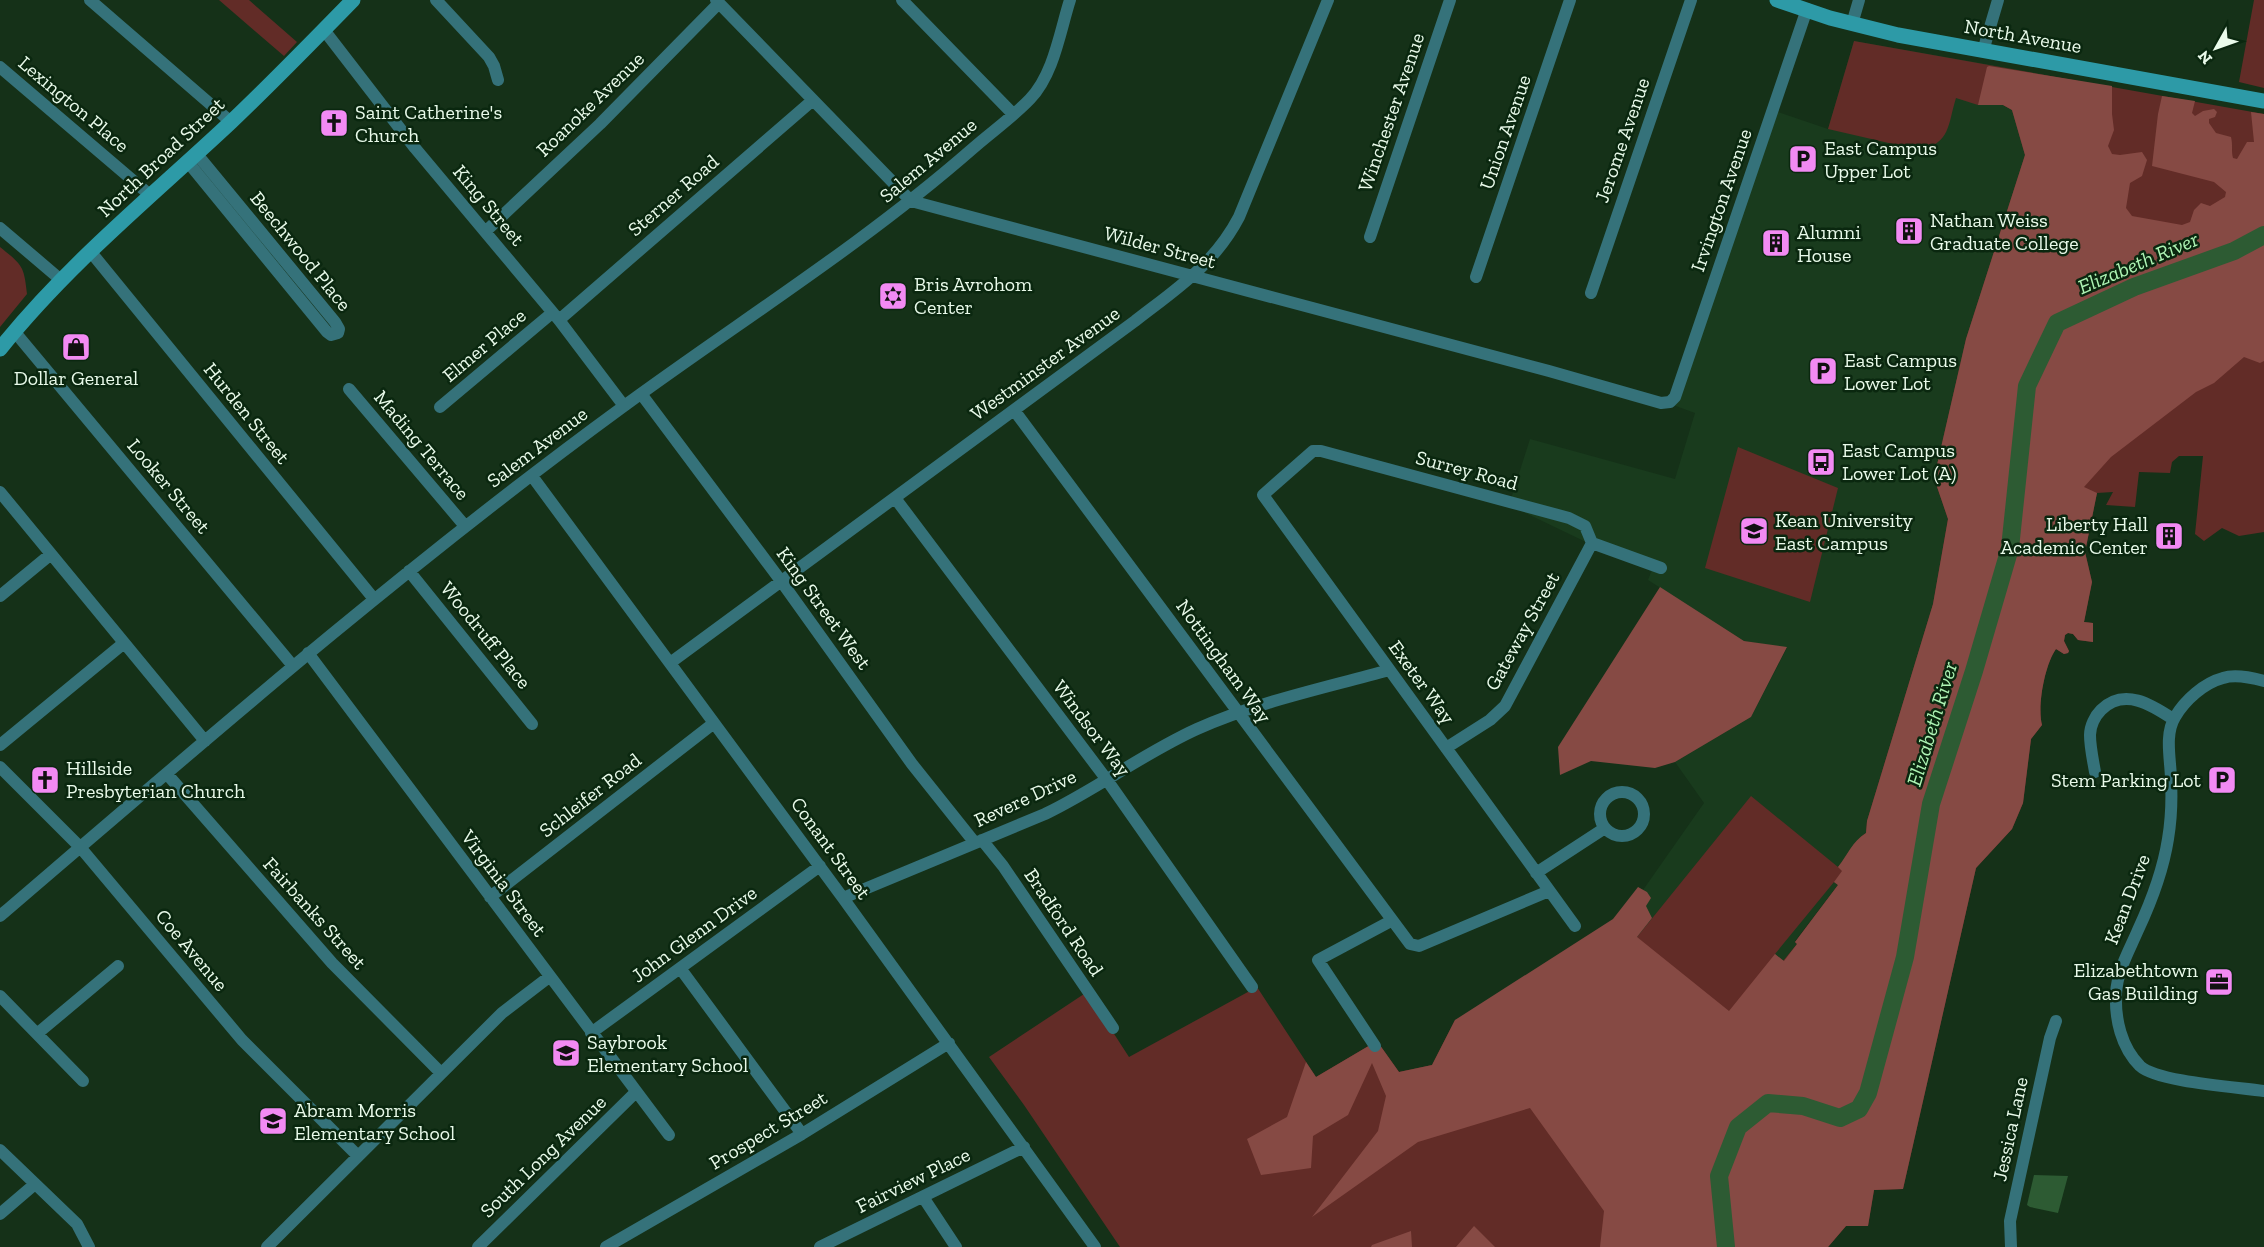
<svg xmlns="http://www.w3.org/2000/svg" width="2264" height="1247" font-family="'Zilla Slab',serif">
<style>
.built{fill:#193b1d}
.green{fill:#622c27;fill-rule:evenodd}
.forest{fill:#864a44}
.water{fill:#2d5b33}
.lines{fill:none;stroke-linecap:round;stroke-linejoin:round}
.river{stroke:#2d5b33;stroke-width:18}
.minor{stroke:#35727a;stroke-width:12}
.secondary{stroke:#2d9aa7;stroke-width:15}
.labels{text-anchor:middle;stroke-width:5;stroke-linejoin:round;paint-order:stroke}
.street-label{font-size:20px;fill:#e9faea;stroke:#0a270f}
.poi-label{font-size:20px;fill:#e9faea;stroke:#0a270f;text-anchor:start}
.water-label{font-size:21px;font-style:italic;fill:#aef4b4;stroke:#0a270f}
</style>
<rect width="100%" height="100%" fill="#153118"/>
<path class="built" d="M1854 41 2048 75 1934 478 1948 519 1933 604 1867 821 1866 833 1838 885 1795 941 1797 944 1784 961 1775 954 1637 937 1638 887 1643 890 1704 803 1675 762 1751 717 1787 648 1744 641 1648 580 1653 567 1588 543 1509 505 1530 439 1675 479 1695 413 1673 405 1778 112 1828 129Z"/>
<path class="green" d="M219 0H249L297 42 284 56Z
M2254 0H2264V88L2239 82Z
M1854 41 2264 114V532L2239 536 2222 528 2204 541 2195 534 2203 456H2179L2172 462 2170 473 2139 472 2135 507 2106 505 2113 492 2097 493 2085 552 2092 582 2084 622 2093 623V642L2078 640 2073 634 2068 633 2065 635 2064 641 2069 651 2068 653 2064 654 2056 649C2045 664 2037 706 2042 725L2031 739 2023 803 2012 829 1976 868 1903 1189 1874 1190 1868 1226H1846L1828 1247H1120L1024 1105 989 1057 1087 992 1129 1057 1257 987 1316 1077 1377 1041 1399 1072 1432 1065 1455 1020 1637 937 1751 796 1838 867C1849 855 1852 842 1866 833L1867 821 1933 604 1948 519 1934 478 1966 339 2025 155 2012 110 2003 105H1978L1956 98C1948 123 1951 144 1919 150L1828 129ZM1834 882 1838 885 1795 942 1797 944 1783 961 1775 954Z
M0 247C22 265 24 265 27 294L0 327Z
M1738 447 1838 488 1810 602 1705 568Z"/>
<path class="forest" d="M1989 66 2112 86V114L2114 130 2108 146 2112 154 2120 155 2142 152 2147 160 2142 176 2130 183 2126 208 2132 216 2182 225 2190 222 2194 210 2201 203 2210 206 2225 197 2226 192 2214 182 2152 166 2158 114 2162 96 2195 101 2192 113 2195 116 2203 111 2214 109 2217 112 2215 117 2209 119V123L2216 133 2231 137C2233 145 2231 151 2233 158L2237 159 2247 142H2254L2251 112 2264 114V361L2260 363 2244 357 2214 383 2196 392 2111 457 2084 487 2097 493 2085 552 2092 582 2084 622 2093 623V642L2078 640 2073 634 2068 633 2065 635 2064 641 2069 651 2068 653 2064 654 2056 649C2045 664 2037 706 2042 725L2031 739 2023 803 2012 829 1976 868 1903 1189 1874 1190 1868 1226H1846L1828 1247H1600L1604 1211 1530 1108 1418 1142 1312 1217 1378 1131 1386 1096 1372 1063 1348 1115 1313 1136 1311 1168 1261 1175 1247 1139 1287 1117 1306 1062 1316 1077 1377 1041 1399 1072 1432 1065 1455 1020 1613 919 1638 887 1647 892 1651 898 1646 906 1652 918 1637 937 1729 1011 1775 954 1784 961 1797 944 1795 942 1838 885 1834 882 1842 871 1838 867C1848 854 1852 842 1866 833L1867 821 1933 604 1948 519 1934 478 1966 339 2025 155 2012 110 2003 105H1978L1987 67Z
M1660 587 1744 641 1787 647 1751 717 1675 762 1655 768 1591 761 1560 775 1558 747Z
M1474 1226 1495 1247H1456Z
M1411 1231 1412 1247H1371L1372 1245Z"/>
<path class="water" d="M2034 1175 2068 1176 2058 1213 2030 1207 2027 1205Z"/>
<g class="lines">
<path class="river" d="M1726 1247 1719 1176 1738 1127 1768 1103 1803 1106 1840 1118 1859 1109 1868 1093 1905 957 1931 804 1974 671 2010 548 2027 386 2057 323 2134 287 2234 251 2264 235"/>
<path class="minor" d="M90 0 231 122
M436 0 489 57 494 66 498 80
M716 0 911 201 1549 371 1661 403 1670 402 1675 397 1807 9
M902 0 1013 114
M1852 24 1859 0
M324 30 415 148 559 320 624 406
M1983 51 1998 0
M0 67 150 195
M187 161 327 332 331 335 338 333 339 329 335 322 196 153
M0 228 61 280
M486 231 600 124 719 3
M1370 237 1450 0
M90 251 374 599
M1476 277 1570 0
M1591 293 1691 0
M559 320 813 100
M14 331 293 666
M349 389 465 526
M642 395 781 581 912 764 975 843
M440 407 552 313
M1014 410 1410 944 1419 946 1549 891
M532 476 843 898 1095 1247
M0 492 205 741
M895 498 1107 780 1252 987
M409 571 532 724
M0 596 51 554
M308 653 669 1135
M670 663 1135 321C1176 289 1214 265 1239 217L1328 0
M2264 681C2253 678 2235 674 2223 678 2204 683 2185 700 2175 717 2164 735 2171 761 2171 780 2172 799 2171 821 2168 839 2163 871 2152 900 2138 930 2129 951 2117 971 2116 994 2115 1019 2121 1047 2140 1066 2157 1082 2237 1087 2264 1091
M0 745 124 643
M1446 748 1490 720 1505 706 1592 543
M0 767 80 847 242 1040 358 1156
M2095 772C2093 760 2090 747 2090 735 2090 726 2095 716 2101 710 2124 687 2152 705 2173 719
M167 774 332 963 441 1073
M1600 814a22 22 0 1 1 44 0a22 22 0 1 1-44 0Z
M982 840 1003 866 1113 1028
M1536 873 1605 828
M490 897 714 723
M843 898 1045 814C1097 789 1144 753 1197 729 1257 702 1325 688 1389 670
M0 916C203 742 404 567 620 409 737 323 861 246 971 150 990 133 1013 117 1030 99 1054 74 1060 31 1070 0
M1575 926 1263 495 1313 451H1321L1569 518 1585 526 1592 543 1661 568
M680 968 802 1134
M0 996 83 1081
M38 1033 118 966
M591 1033 820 866
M1375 1046 1318 960 1391 921
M0 1150 77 1224 89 1247
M923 1197 956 1247
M0 1214 35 1184
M267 1247 502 1013 549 977
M478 1247 636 1092
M606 1247 802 1134 949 1043
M820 1247 1024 1147
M2011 1247 2010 1221 2050 1038 2056 1021"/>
<path class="secondary" d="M1777 0 1830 18 1898 35 2264 101
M0 349C68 264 152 196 231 122 272 83 313 41 353 0"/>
</g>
<defs>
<g id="church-square" transform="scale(1.5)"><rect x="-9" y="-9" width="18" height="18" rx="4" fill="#f28af3" stroke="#0a270f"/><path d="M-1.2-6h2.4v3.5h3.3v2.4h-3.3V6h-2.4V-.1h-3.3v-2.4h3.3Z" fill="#111"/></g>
<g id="parking-square" transform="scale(1.5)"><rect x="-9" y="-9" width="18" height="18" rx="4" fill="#f28af3" stroke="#0a270f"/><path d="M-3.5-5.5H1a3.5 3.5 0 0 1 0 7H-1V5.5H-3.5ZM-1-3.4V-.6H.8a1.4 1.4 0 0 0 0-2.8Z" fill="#111"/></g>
<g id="building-square" transform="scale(1.5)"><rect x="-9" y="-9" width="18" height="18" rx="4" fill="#f28af3" stroke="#0a270f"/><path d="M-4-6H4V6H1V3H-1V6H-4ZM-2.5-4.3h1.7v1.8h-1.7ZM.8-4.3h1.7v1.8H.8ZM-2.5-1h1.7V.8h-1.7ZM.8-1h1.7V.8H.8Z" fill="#111"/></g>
<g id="synagogue-square" transform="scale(1.5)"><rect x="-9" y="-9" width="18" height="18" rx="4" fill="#f28af3" stroke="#0a270f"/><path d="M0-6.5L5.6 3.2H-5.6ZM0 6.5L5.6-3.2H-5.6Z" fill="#111"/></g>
<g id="shop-square" transform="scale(1.5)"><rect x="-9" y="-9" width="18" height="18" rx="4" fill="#f28af3" stroke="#0a270f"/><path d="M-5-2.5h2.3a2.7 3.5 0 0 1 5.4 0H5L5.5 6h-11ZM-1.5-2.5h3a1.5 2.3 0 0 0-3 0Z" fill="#111"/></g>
<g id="bus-square" transform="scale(1.5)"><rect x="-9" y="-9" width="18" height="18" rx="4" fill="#f28af3" stroke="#0a270f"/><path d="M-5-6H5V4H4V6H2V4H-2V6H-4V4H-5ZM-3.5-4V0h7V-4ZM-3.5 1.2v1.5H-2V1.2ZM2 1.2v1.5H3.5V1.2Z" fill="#111"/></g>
<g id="university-square" transform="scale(1.5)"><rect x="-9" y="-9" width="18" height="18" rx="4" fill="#f28af3" stroke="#0a270f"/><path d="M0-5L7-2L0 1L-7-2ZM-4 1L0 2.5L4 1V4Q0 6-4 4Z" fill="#111"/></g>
<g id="office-square" transform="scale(1.5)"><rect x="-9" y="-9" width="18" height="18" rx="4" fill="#f28af3" stroke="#0a270f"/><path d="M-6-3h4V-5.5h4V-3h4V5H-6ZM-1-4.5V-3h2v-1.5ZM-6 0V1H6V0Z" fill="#111"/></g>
<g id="school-square" transform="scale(1.5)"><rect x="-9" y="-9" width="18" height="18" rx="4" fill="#f28af3" stroke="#0a270f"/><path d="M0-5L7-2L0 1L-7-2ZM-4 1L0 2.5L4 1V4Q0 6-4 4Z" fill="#111"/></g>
</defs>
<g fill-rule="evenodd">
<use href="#church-square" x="334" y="123"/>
<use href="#parking-square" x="1803" y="159"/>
<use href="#building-square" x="1909" y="231"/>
<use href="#building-square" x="1776" y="243"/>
<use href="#synagogue-square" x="893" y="296"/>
<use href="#shop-square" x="76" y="347"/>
<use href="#parking-square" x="1823" y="371"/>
<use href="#bus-square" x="1821" y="462"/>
<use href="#university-square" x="1754" y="531"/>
<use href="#building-square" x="2169" y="536"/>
<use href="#church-square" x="45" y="780"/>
<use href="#parking-square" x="2222" y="780"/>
<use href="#office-square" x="2219" y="982"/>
<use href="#school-square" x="566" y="1053"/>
<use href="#school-square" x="273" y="1121"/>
</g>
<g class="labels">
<g class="street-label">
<text transform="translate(2023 36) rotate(10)" y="7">North Avenue</text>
<text transform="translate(74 104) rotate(40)" y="7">Lexington Place</text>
<text transform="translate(590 104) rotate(-44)" y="7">Roanoke Avenue</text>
<text transform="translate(1391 112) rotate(-71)" y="7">Winchester Avenue</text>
<text transform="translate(1505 132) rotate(-71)" y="7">Union Avenue</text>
<text transform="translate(1622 140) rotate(-71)" y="7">Jerome Avenue</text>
<text transform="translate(161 157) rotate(-43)" y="7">North Broad Street</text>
<text transform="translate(928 160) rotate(-40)" y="7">Salem Avenue</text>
<text transform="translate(673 195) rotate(-41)" y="7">Sterner Road</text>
<text transform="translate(1721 200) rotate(-71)" y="7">Irvington Avenue</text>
<text transform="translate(489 205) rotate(50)" y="7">King Street</text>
<text transform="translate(1160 247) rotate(15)" y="7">Wilder Street</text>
<text transform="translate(301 251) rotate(51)" y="7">Beechwood Place</text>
<text transform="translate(484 345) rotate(-40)" y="7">Elmer Place</text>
<text transform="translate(1045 363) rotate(-36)" y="7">Westminster Avenue</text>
<text transform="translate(247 413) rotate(51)" y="7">Hurden Street</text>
<text transform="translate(422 445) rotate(50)" y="7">Mading Terrace</text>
<text transform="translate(537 447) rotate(-37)" y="7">Salem Avenue</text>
<text transform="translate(1467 470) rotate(15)" y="7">Surrey Road</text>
<text transform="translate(169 486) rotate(50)" y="7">Looker Street</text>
<text transform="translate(824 608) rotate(54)" y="7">King Street West</text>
<text transform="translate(1522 631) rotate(-61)" y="7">Gateway Street</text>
<text transform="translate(486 635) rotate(51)" y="7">Woodruff Place</text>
<text transform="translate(1224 661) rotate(54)" y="7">Nottingham Way</text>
<text transform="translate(1422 682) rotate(54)" y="7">Exeter Way</text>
<text transform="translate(1092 728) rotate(53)" y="7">Windsor Way</text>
<text transform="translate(590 795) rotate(-38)" y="7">Schleifer Road</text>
<text transform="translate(1025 798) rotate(-25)" y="7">Revere Drive</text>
<text transform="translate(831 848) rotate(54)" y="7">Conant Street</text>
<text transform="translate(504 883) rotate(53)" y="7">Virginia Street</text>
<text transform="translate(2127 899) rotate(-69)" y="7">Kean Drive</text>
<text transform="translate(315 913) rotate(48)" y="7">Fairbanks Street</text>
<text transform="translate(1064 922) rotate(56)" y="7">Bradford Road</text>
<text transform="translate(694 934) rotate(-36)" y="7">John Glenn Drive</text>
<text transform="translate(192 950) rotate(50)" y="7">Coe Avenue</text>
<text transform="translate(2010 1129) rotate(-78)" y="7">Jessica Lane</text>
<text transform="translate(768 1130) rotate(-31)" y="7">Prospect Street</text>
<text transform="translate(543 1156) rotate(-44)" y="7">South Long Avenue</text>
<text transform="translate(913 1180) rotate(-26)" y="7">Fairview Place</text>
</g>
<g class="poi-label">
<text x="355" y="119">Saint Catherine's<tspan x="355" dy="23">Church</tspan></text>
<text x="1824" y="155">East Campus<tspan x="1824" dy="23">Upper Lot</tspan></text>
<text x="1930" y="227">Nathan Weiss<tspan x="1930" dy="23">Graduate College</tspan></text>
<text x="1797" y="239">Alumni<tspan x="1797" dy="23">House</tspan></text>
<text x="914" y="291">Bris Avrohom<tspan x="914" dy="23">Center</tspan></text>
<text x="1844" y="367">East Campus<tspan x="1844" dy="23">Lower Lot</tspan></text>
<text x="76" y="385" text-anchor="middle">Dollar General</text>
<text x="1842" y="457">East Campus<tspan x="1842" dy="23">Lower Lot (A)</tspan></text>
<text x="1775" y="527">Kean University<tspan x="1775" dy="23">East Campus</tspan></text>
<text x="2148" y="531" text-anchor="end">Liberty Hall<tspan x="2148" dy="23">Academic Center</tspan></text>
<text x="66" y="775">Hillside<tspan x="66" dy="23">Presbyterian Church</tspan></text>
<text x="2201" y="787" text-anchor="end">Stem Parking Lot</text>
<text x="2198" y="977" text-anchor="end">Elizabethtown<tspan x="2198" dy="23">Gas Building</tspan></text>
<text x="587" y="1049">Saybrook<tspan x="587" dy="23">Elementary School</tspan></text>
<text x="294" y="1117">Abram Morris<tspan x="294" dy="23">Elementary School</tspan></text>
</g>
<g class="water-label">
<text transform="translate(2138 263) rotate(-23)" y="7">Elizabeth River</text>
<text transform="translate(1932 724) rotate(-73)" y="7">Elizabeth River</text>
</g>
</g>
<g transform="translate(2216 48) rotate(230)" stroke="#0a270f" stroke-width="4.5" paint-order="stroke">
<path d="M0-4.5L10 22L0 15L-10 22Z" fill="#e9faea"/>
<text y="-9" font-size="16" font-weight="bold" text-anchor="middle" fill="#e9faea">N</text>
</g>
</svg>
